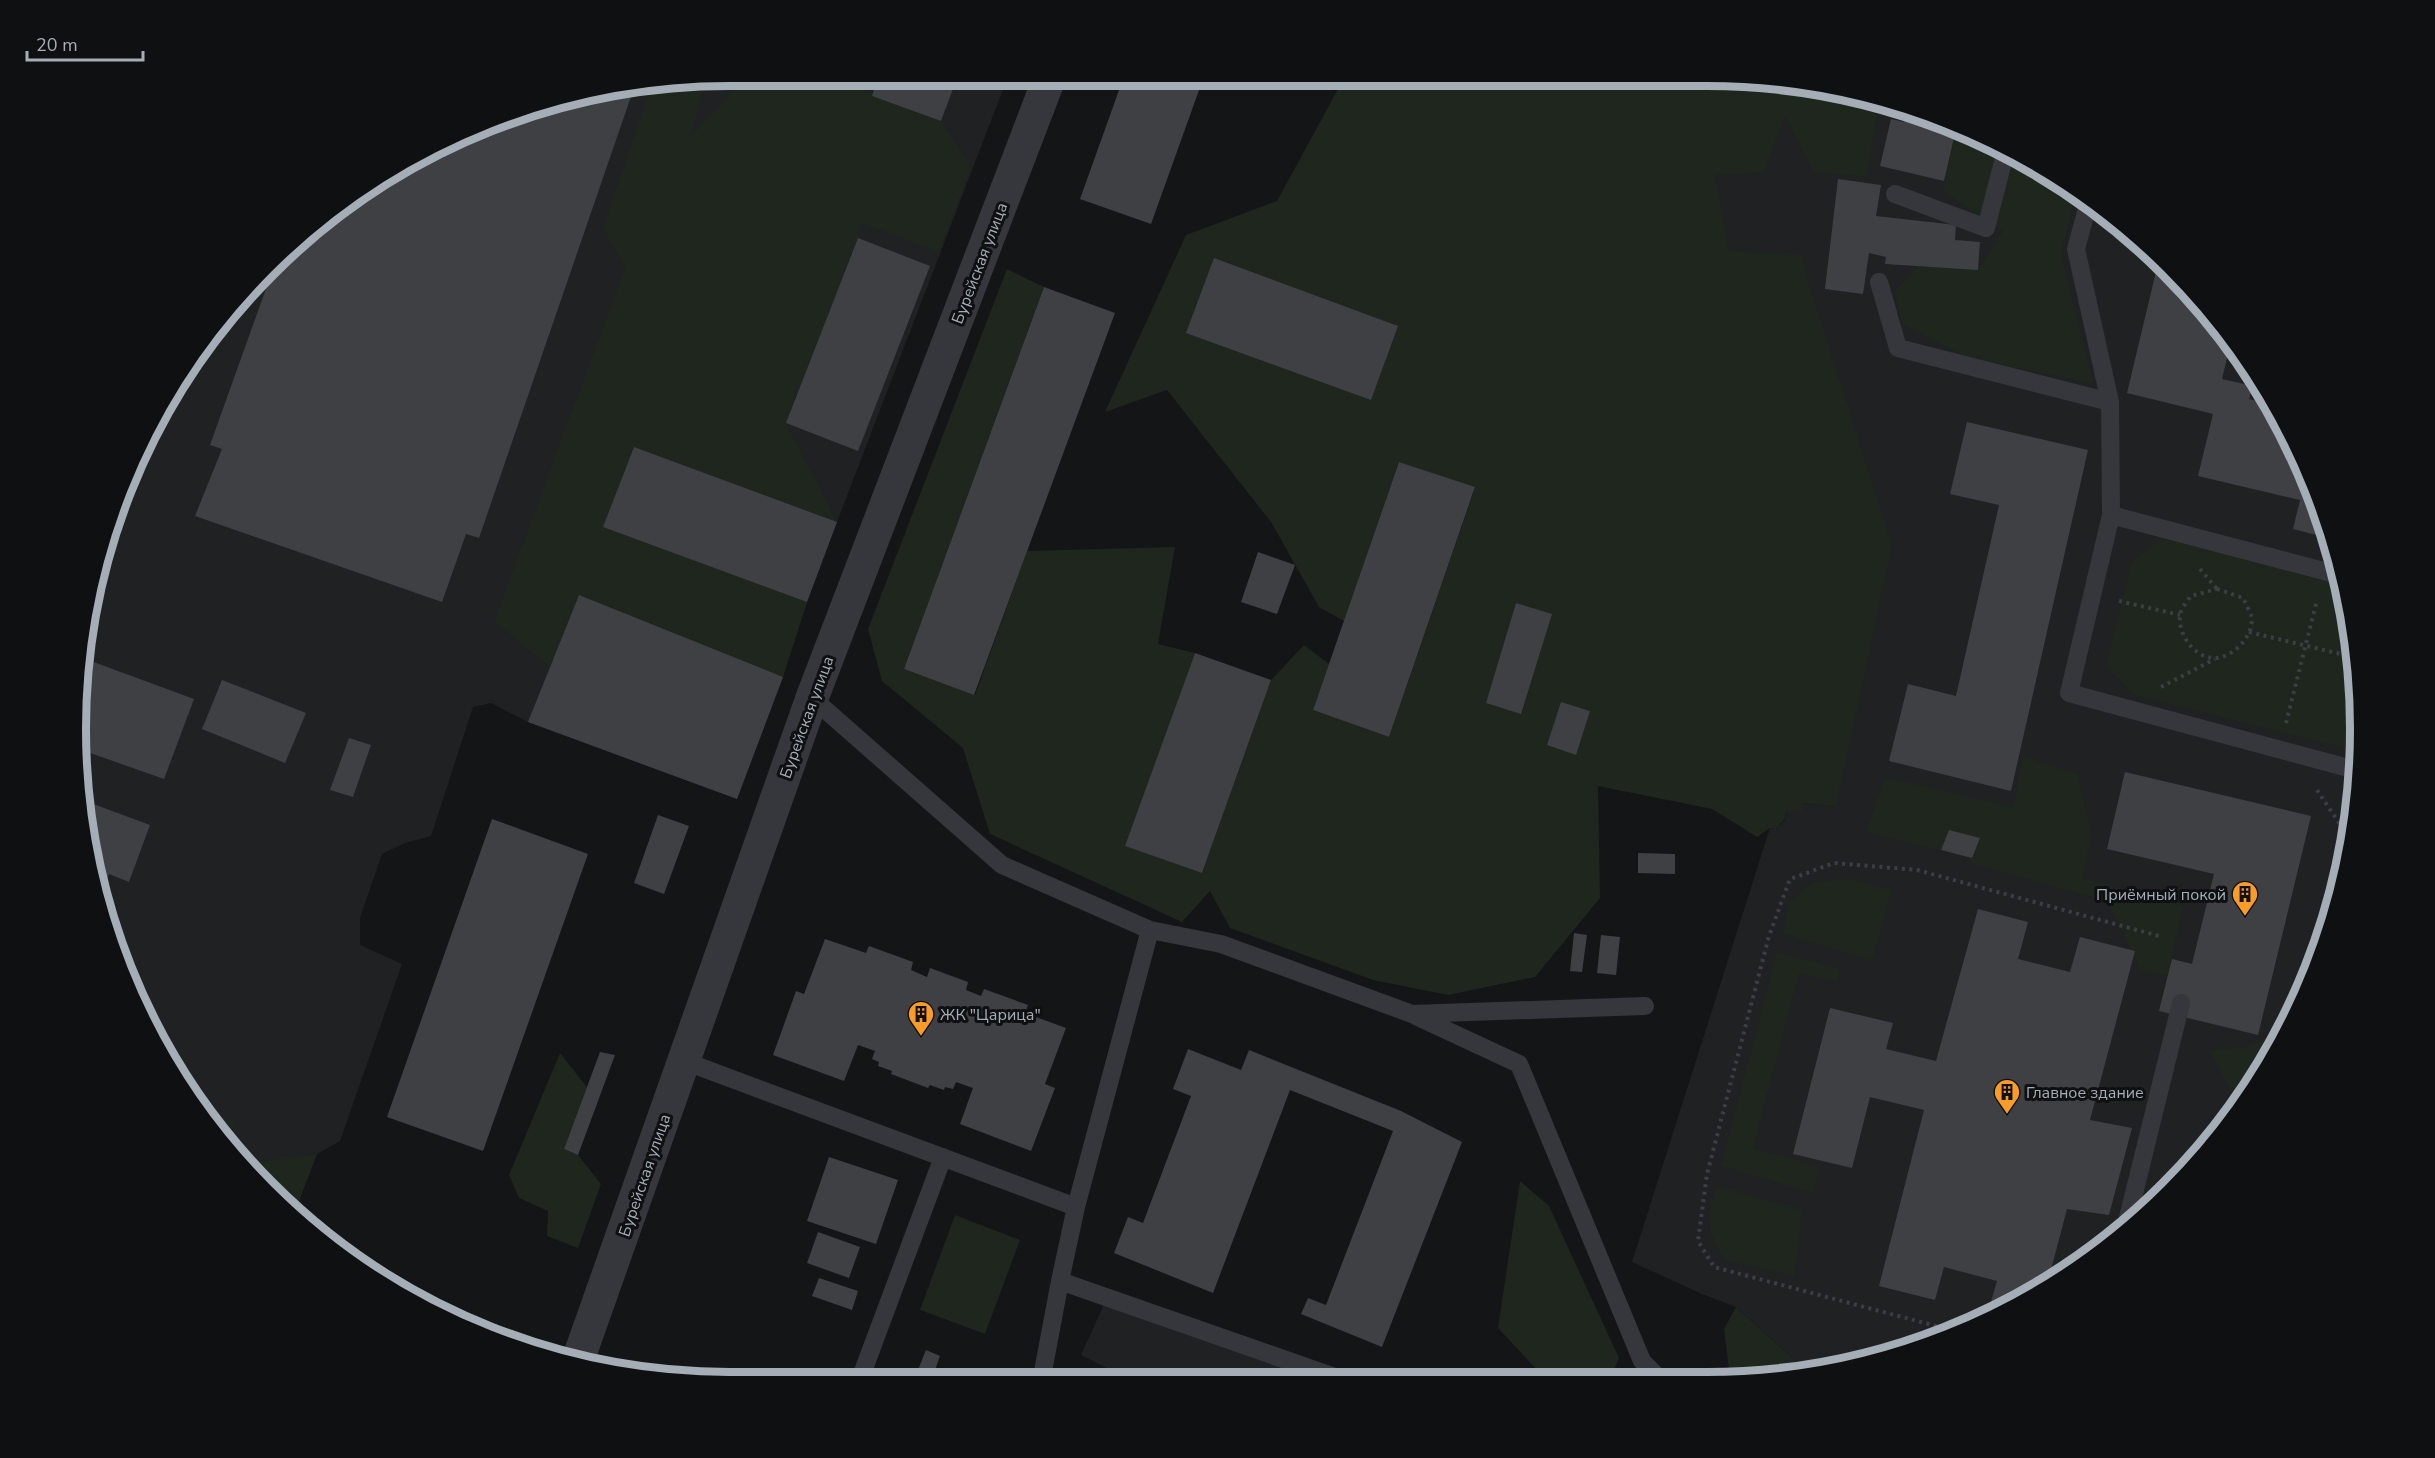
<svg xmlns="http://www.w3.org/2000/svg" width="2435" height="1458" font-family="'Nunito Sans',sans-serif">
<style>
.built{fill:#202123}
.green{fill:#1e261e}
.building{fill:#3e4043}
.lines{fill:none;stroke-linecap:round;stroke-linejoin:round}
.path{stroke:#3b3e43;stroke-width:4;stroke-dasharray:3 4.5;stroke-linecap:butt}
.lane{stroke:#35373c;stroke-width:18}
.street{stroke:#35373c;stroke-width:33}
.labels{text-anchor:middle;stroke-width:6;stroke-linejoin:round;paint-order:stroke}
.street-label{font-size:16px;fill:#a5adb7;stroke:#0f1011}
.poi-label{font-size:16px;fill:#a5adb7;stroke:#0f1011;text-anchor:start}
.rim{fill:none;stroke:#a5adb7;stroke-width:8}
</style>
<rect width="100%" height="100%" fill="#141516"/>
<path class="built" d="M1749 76 1917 110 2070 185 2169 267 2250 366 2310 479 2347 602 2360 729 2347 857 2310 980 2250 1093 2137 1220 2033 1296 1876 1361 1808 1372 1736 1307 1702 1294 1632 1262 1770 828 1776 829 1785 820 1787 811 1802 803 1836 807 1690 281 1704 77Z
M1007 79 837 522 807 602 783 677 737 799 528 722 491 703 473 707 431 836 405 843 382 854 360 918V945L402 964 340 1141 317 1154 294 1214 267 1192 210 1127 143 1019 110 939 81 815 75 729 81 643 110 519 185 365 266 267 331 210 439 143 519 110 643 81Z
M1105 1302 1325 1382H1123L1124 1377 1081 1355Z
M1481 1374 1513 1382H1449Z"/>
<path class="green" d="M1749 76 1879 102 1867 177 1814 172 1785 116 1764 172 1715 175 1729 251 1802 255 1808 281 1892 545 1836 807 1802 803V811H1787L1785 819 1776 829 1770 828 1757 837 1712 809 1598 786 1600 898 1535 977 1448 995 1373 980 1230 928 1210 891 1182 922 990 834 963 748 882 681 868 629 1007 269 1044 287 904 669 975 695 1027 551 1175 547 1158 644 1195 653 1126 846 1202 873 1271 680 1304 645 1329 664 1313 710 1389 737 1475 488 1399 462 1344 621 1319 607 1271 522 1167 390 1105 412 1186 235 1277 201 1344 78Z
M705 80 691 136 744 80H833L941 121 971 167 939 252 861 223 858 238 786 423 837 522 634 447 604 527 807 602 783 677 579 595 550 667 494 621 625 268 603 228 653 81Z
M1956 129 2070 185 2076 191 2061 256 2094 384 1966 357 1902 324 1894 291 1918 266 1978 269 2003 231 1943 192Z
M2160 539 2201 545 2342 583 2347 602 2360 729 2358 752 2133 694 2106 666 2131 563Z
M2023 756 2078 774 2091 834 2083 878 2183 906 2168 976 2141 970 2107 901 1970 863 1971 858 1866 832 1885 777 2013 807Z
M1847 879 1892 889 1872 961 1782 933 1789 903 1812 883Z
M1777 952 1841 969 1837 982 1799 973 1753 1148 1820 1167 1813 1193 1721 1166Z
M2284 1029 2250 1093 2239 1105 2209 1050 2247 1047Z
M560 1053 587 1087 564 1149 578 1155 601 1184 578 1248 547 1236 548 1211 519 1198 509 1175Z
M204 1117 235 1120 227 1147Z
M317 1154 294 1214 267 1192 242 1164Z
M1520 1181 1549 1206 1619 1358 1609 1382H1573L1538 1371 1498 1328Z
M1717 1186 1802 1210 1795 1276 1725 1260C1705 1232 1707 1217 1717 1186Z
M955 1215 1020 1240 985 1334 920 1310Z
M1736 1307 1808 1372 1749 1382H1712L1729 1369 1724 1329Z"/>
<path class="building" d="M1123 79H1203L1151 224 1080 199Z
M877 80H935L954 86 941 121 872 96Z
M636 82 479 538 466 534 442 602 195 516 222 449 210 445 277 258 331 210 439 143 519 110Z
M1907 108 1917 110 1956 129 1944 181 1880 166 1891 119 1904 122Z
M1838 179 1881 185 1876 216 1956 225 1955 240 1980 242 1978 270 1885 264 1886 257 1869 253 1863 294 1825 289Z
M858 238 930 266 858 451 786 423Z
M1214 258 1398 326 1371 400 1186 333Z
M2159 259 2169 267 2231 342 2222 379 2253 386 2249 399 2270 404 2310 479 2328 538 2293 529 2300 500 2198 476 2213 414 2127 393Z
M1044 287 1115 313 974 695 904 669Z
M1967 422 2088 450 2011 791 1889 761 1908 684 1956 696 1999 505 1950 494Z
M634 447 837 522 807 602 603 527Z
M1399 462 1475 487 1389 737 1313 710Z
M1258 552 1295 565 1277 614 1241 602Z
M579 595 783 677 737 799 528 722Z
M1516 603 1552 614 1521 714 1486 703Z
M1195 653 1271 680 1202 873 1125 846Z
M80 657 194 699 164 779 76 748 75 729Z
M222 680 306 713 285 763 202 729Z
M1561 702 1590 711 1576 755 1547 745Z
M349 738 371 745 353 797 330 790Z
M2125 772 2311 816 2258 1035 2159 1011 2172 959 2192 964 2214 874 2107 849Z
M80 799 150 825 129 882 109 874 100 899 81 815Z
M658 815 689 826 664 894 634 883Z
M492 819 588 854 483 1151 387 1117Z
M1949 830 1980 838 1972 858 1941 850Z
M1638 853 1675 854V874L1638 873Z
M1978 909 2028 922 2018 959 2070 972 2080 937 2135 951 2090 1120 2132 1128 2109 1215 2067 1209 2047 1285 2033 1296 1990 1313 1988 1312 1997 1281 1944 1267 1935 1300 1879 1286 1924 1110 1870 1097 1852 1168 1793 1154 1830 1008 1893 1023 1886 1049 1936 1061Z
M1574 933 1587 935 1582 972 1570 971Z
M1601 935 1620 937 1616 975 1597 973Z
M825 939 866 953 869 946 913 962 911 970 927 977 930 968 968 982 966 990 981 996 984 989 1028 1005 1025 1013 1066 1028 1045 1084 1055 1088 1031 1151 960 1124 973 1088 956 1082 953 1089 945 1087 944 1090 930 1085 928 1088 891 1074 892 1071 878 1066 879 1062 872 1059 875 1051 858 1045 844 1081 773 1055 796 991 804 994Z
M1188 1049 1241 1070 1249 1050 1401 1111 1462 1142 1382 1347 1301 1314 1308 1298 1326 1305 1393 1131 1290 1090 1213 1293 1114 1253 1128 1217 1143 1223 1191 1096 1173 1089Z
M600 1052 615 1055 578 1155 564 1149Z
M829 1157 898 1180 876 1244 807 1221Z
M818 1232 860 1247 849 1278 807 1263Z
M819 1278 858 1291 852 1310 812 1296Z
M926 1350 940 1356 931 1381 916 1375Z"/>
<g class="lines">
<path class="path" d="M2200 569 2217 589
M2217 589 2243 598C2246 604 2249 610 2251 615 2256 634 2234 657 2216 658 2195 659 2178 635 2180 616 2180 610 2187 601 2191 596Z
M2119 601 2180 615
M2249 632 2353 657
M2161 687 2215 659
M2286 723 2317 600
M2317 790 2349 838
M1951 1330 1714 1267 1698 1241 1707 1174 1769 936 1790 879 1834 863 1917 870 2159 936"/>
<path class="lane" d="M1895 194 1986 228 2005 154
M2089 201 2076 249 2110 402 2111 515
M1879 282 1898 348 2110 402
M2339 575 2111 515 2069 693 2356 770
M812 698 1002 865 1150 930 1221 944 1412 1014 1645 1006
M1150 930 1076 1207 1060 1281 1349 1382
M1416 1016 1519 1064 1642 1361 1663 1382
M684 1061 1076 1207
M2125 1230 2181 1003
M859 1382 943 1157
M1041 1382 1060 1281"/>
<path class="street" d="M578 1360 812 698 1049 79"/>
</g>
<defs>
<g id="building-pin" transform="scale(1.35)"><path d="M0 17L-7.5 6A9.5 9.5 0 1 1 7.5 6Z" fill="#fb9c28" stroke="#0f1011"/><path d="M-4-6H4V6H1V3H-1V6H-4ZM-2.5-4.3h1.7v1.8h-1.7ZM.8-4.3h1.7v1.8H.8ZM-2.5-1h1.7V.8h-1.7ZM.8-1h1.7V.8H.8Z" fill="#111"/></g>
</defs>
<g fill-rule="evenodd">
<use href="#building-pin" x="2245" y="894"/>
<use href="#building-pin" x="921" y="1014"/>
<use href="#building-pin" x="2007" y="1092"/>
</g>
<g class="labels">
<g class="street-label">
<text transform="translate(979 263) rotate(-69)" y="6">Бурейская улица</text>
<text transform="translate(806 717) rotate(-70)" y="6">Бурейская улица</text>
<text transform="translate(644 1175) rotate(-71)" y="6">Бурейская улица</text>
</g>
<g class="poi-label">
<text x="2226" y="900" text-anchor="end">Приёмный покой</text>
<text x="940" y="1020">ЖК "Царица"</text>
<text x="2026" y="1098">Главное здание</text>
</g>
</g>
<path d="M0 0H2435V1458H0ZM729 86H1707A643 643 0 0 1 2350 729V729A643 643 0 0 1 1707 1372H729A643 643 0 0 1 86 729V729A643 643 0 0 1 729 86Z" fill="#0f1011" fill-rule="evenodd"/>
<path class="rim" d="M729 86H1707A643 643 0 0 1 2350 729V729A643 643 0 0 1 1707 1372H729A643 643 0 0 1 86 729V729A643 643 0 0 1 729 86Z"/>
<path d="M27 51v9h116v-9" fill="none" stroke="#a5adb7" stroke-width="3"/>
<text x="36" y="51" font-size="18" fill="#a5adb7" stroke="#0f1011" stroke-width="4.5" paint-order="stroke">20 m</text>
</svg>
